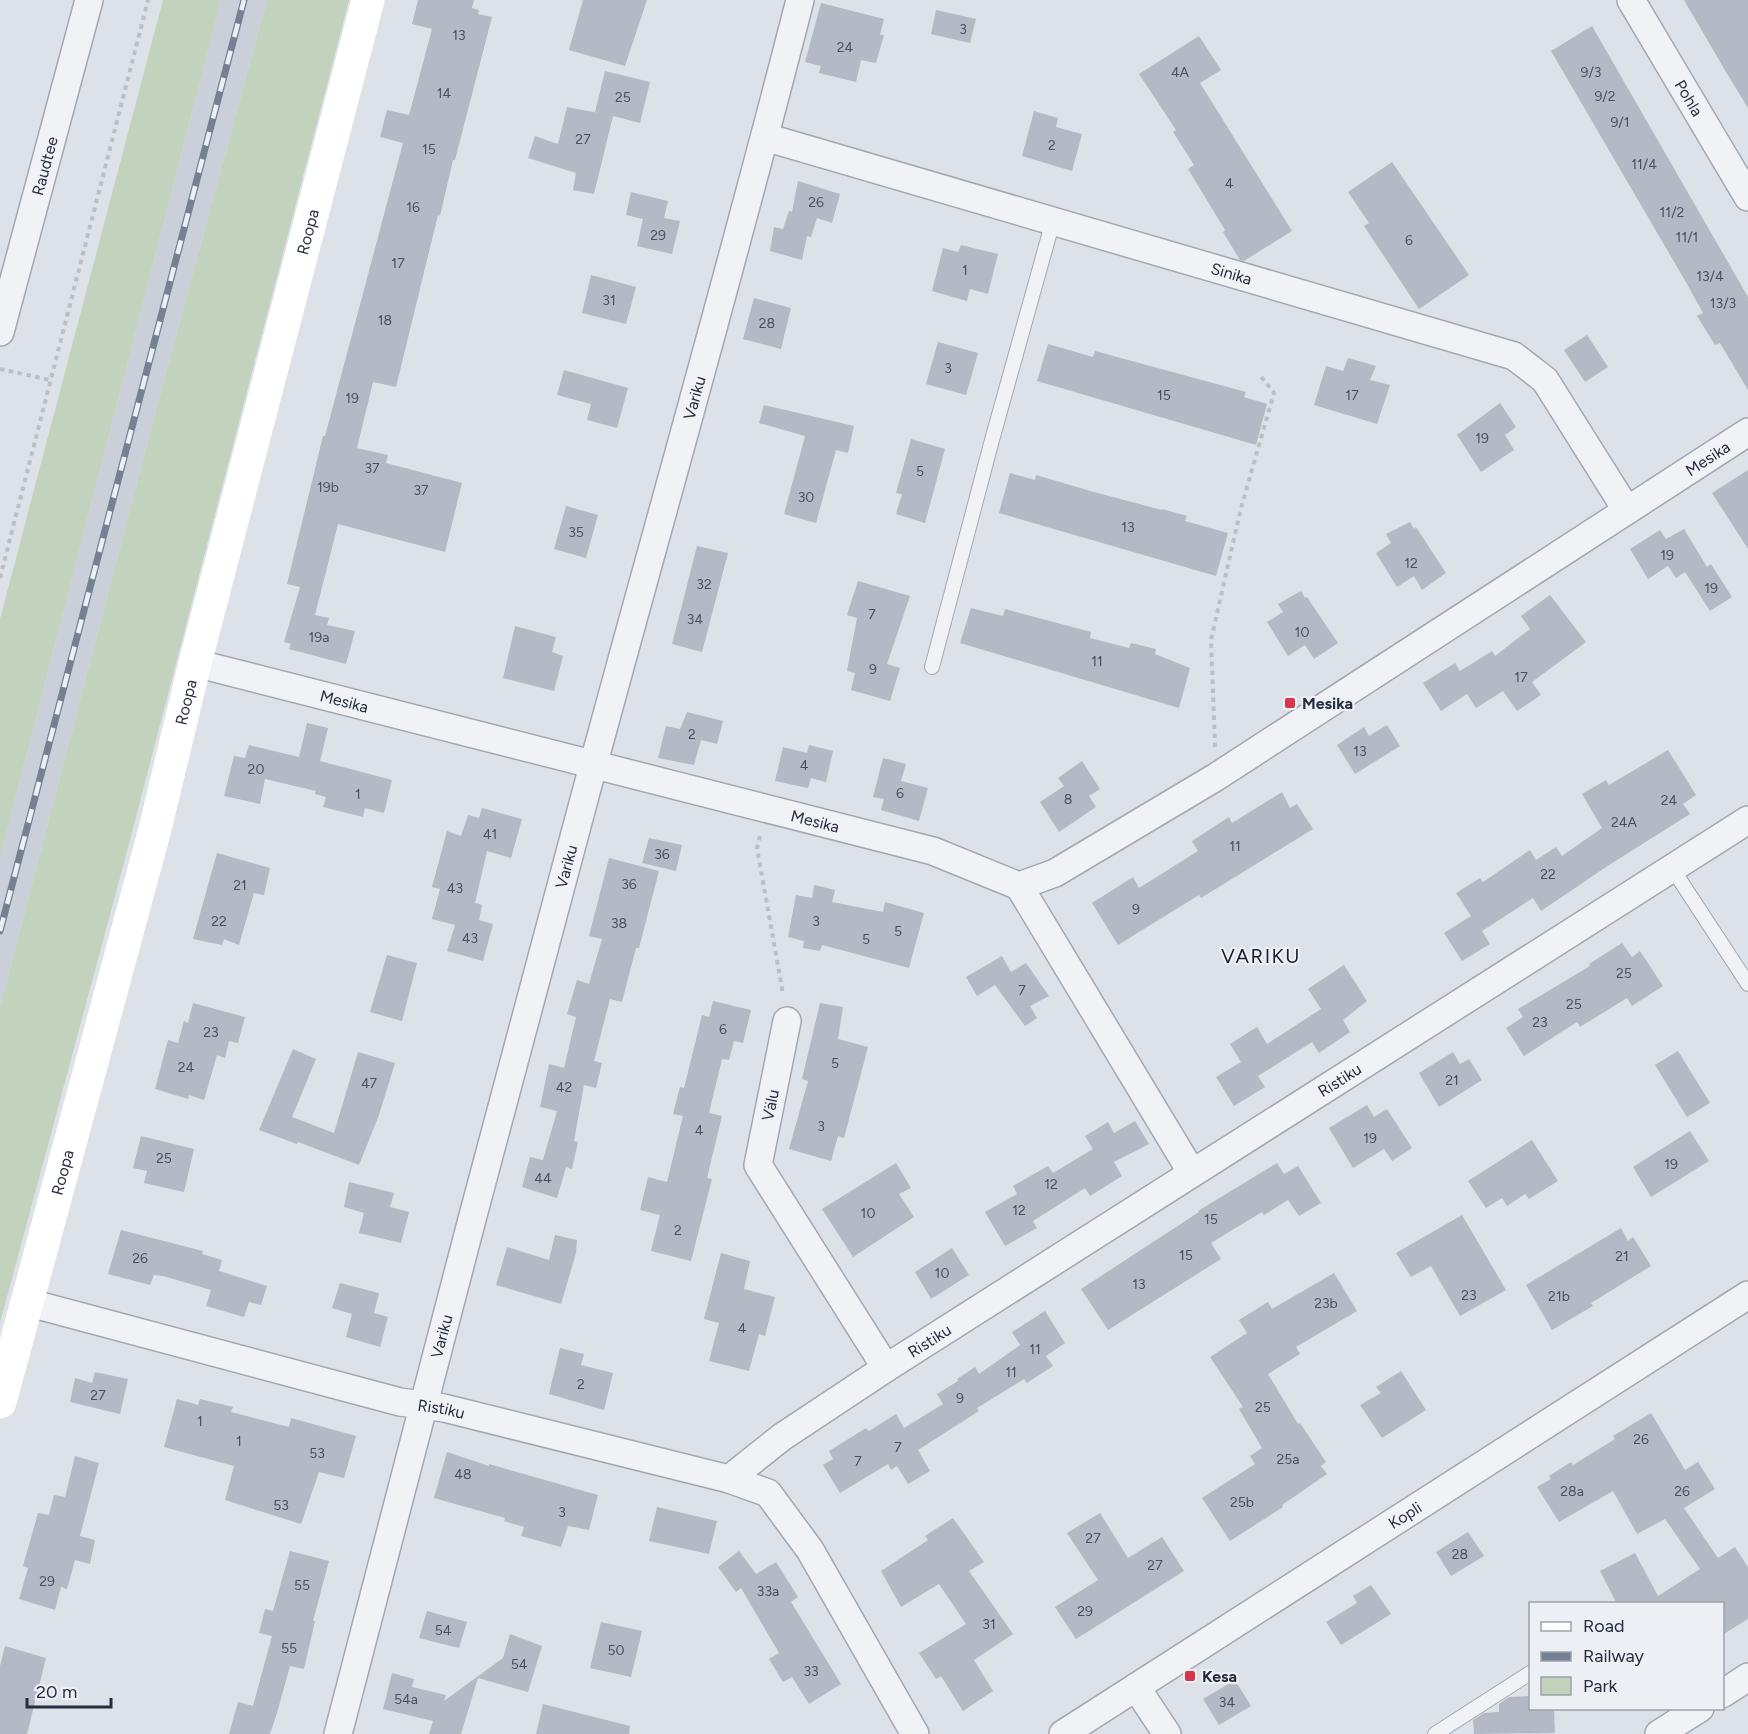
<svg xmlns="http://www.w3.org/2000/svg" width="1748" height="1734" font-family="Figtree,sans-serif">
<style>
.built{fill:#cad0da}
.green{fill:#c2d2bd}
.building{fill:#b3bac5}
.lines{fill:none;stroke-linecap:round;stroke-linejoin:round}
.lane-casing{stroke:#a2a8b2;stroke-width:16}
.street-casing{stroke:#a2a8b2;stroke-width:30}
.path{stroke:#bbbfc6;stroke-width:4;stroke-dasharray:4.5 4.5;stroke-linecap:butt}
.lane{stroke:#f0f2f6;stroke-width:14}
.street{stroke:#f0f2f6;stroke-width:27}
.secondary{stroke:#fff;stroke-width:33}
.rail-casing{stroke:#758092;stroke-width:7}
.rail{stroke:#ecf0f5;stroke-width:4.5;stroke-dasharray:14;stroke-linecap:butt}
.poi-dot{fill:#d7374c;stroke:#ecf0f5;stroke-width:2}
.labels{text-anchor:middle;stroke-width:4.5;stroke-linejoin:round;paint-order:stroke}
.number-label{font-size:14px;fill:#485160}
.street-label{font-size:16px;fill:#252e3f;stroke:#ecf0f5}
.poi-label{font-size:16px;font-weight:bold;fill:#252e3f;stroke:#ecf0f5;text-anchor:start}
.quarter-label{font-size:20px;letter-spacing:1.5px;fill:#181f30;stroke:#ecf0f5}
</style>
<rect width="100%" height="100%" fill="#dde1e8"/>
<path class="built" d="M221 0H267L156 410 0 1007V858Z"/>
<path class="green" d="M163 0H221L0 858V619Z
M267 0H349L125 859 0 1323V1007L156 410Z"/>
<path class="building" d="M418 0H474L472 8 479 10 478 14 492 17 455 160H453L440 216 438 215 396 387 373 382 357 448 388 455 386 463 462 483 445 552 338 524 315 615 329 618 327 625 355 631 346 664 289 649 291 644 284 642 300 587 287 584 323 436H325L403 143 380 137 387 110 409 115 432 29 412 24Z
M583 0H647L625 66 569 50Z
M1684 0H1748V108L1726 72Z
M821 3 884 19 880 35H884L876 63 861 60 856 82 819 73 821 66 805 62Z
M936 10 976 19 970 43 931 34Z
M1592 26 1748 297V390L1720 343 1715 345 1697 316 1703 313 1687 284 1551 51Z
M1199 36 1221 70 1200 83 1292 231 1244 261 1240 260 1223 232 1225 230 1188 169 1194 165 1173 132 1176 130 1139 74Z
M605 71 650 82 640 123 613 116 594 194 573 190 576 173 528 158 535 136 558 144 567 107 599 113 595 112Z
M1034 111 1058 118 1056 127 1082 134 1072 171 1022 156Z
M1392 162 1469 275 1419 309 1364 226 1369 223 1348 192Z
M798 181 840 194 832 223 817 218 811 237 807 236 802 260 770 251 774 227 783 229 789 211 792 212Z
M631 192 668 201 664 218 680 221 672 254 637 246 643 219 626 215Z
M961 245 998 254 988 294 970 289 967 301 932 291 943 248 958 252Z
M591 275 636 287 626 324 582 313Z
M754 298 791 308 781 349 743 339Z
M1587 335 1608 367 1585 382 1564 350Z
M938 342 978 353 966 395 926 384Z
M1048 344 1093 357 1095 351 1246 392 1244 397 1267 404 1256 445 1037 381Z
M1348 358 1376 366 1370 380 1390 385 1377 424 1314 405 1326 366 1343 371Z
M564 370 628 388 617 428 587 420 591 404 557 395Z
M1500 403 1516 427 1505 435 1514 450 1481 472 1457 435Z
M764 405 854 426 848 453 836 450 816 523 784 514 805 436 759 423Z
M911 439 945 449 925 523 896 514 902 494 896 493Z
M1748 470V549L1712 493Z
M1010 473 1035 480 1036 475 1094 492 1162 510V509L1187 516 1185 521 1228 533 1216 576 999 513Z
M566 506 598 515 586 558 554 549Z
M1410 522 1414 529 1416 527 1446 573 1422 590 1414 576 1397 587 1376 553 1391 543 1386 534Z
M1684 529 1707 567 1711 564 1732 597 1710 611 1685 572 1676 578 1668 566 1648 579 1630 549 1660 530 1666 539Z
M697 546 728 553 702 652 672 644Z
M858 581 910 596 887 664 900 668 890 701 851 690 855 673 847 671 857 618 847 615Z
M1301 591 1305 598 1307 597 1338 643 1314 659 1305 645 1288 656 1267 622 1283 612 1278 604Z
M1550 595 1586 642 1532 682 1541 695 1517 711 1503 691 1476 708 1467 694 1441 711 1423 683 1455 663 1460 671 1492 651 1495 656 1530 629 1521 616Z
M971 608 1003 616 1005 609 1091 632 1090 638 1129 648 1131 643 1156 649 1155 654 1190 668 1179 708 960 643Z
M515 626 556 637 552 652 563 656 554 691 503 678Z
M687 712 723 721 717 744 701 740 694 765 658 758 666 726 680 729Z
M307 723 328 728 320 761 392 780 384 813 365 808 363 817 323 807 326 797 315 794 316 791 265 779 260 804 224 796 234 756 245 758 249 745 299 757Z
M1387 725 1400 746 1355 774 1337 745 1364 727 1369 736Z
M809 745 833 751 826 782 811 778 808 788 775 781 783 747 807 753Z
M1668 750 1696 795 1683 804 1690 814 1606 867 1541 911 1533 898 1482 931 1490 944 1462 961 1444 933 1471 916 1456 893 1480 878 1483 882 1530 850 1536 860 1556 847 1562 856 1602 828 1582 794 1606 780 1609 785Z
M883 758 906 764 901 781 928 788 919 821 881 810 884 799 873 797Z
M1082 761 1100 789 1089 796 1096 807 1059 832 1040 802 1064 786 1058 778Z
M1282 792 1290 808 1297 804 1313 829 1201 898 1199 895 1118 945 1092 903 1133 877 1139 888 1198 851 1192 841 1229 817 1232 823Z
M482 808 522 819 511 858 487 851 475 903 482 905 479 920 493 924 483 961 447 951 455 925 432 919 440 889 432 887 447 831 461 836 468 815 479 818Z
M649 838 682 845 676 871 642 863Z
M217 853 270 868 264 895 254 893 239 945 224 939 222 945 193 939Z
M609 858 659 871 639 948H636L622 1002 610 999 594 1061 602 1063 596 1088 584 1085 574 1141 578 1142 572 1169 566 1167 557 1198 522 1187 530 1157 543 1160 557 1111 540 1107 549 1064 564 1068 576 1017 567 1014 577 980 589 984 602 939 589 936Z
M814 885 835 890 832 902 883 912 885 902 924 913 909 968 822 945 820 951 803 948 804 941 788 937 796 895 812 898Z
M1622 943 1632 957 1640 951 1663 986 1632 1006 1627 998 1580 1027 1577 1022 1524 1056 1506 1028 1523 1017 1518 1009 1590 966 1589 964Z
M387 955 417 963 402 1021 370 1012Z
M1002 956 1011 972 1026 963 1049 996 1030 1006 1037 1018 1025 1026 995 985 977 996 966 977Z
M1344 965 1367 1001 1343 1020 1350 1032 1319 1053 1312 1042 1258 1076 1265 1087 1234 1106 1216 1077 1241 1062 1230 1044 1257 1027 1267 1044 1321 1009 1308 989Z
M713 1001 751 1010 743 1043 734 1041 729 1060 722 1059 709 1113 722 1116 707 1178 712 1179 691 1261 651 1251 660 1215 640 1210 648 1177 667 1182 683 1116 673 1114 680 1087 684 1088 702 1015 709 1017Z
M193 1003 245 1017 238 1043 229 1041 225 1058 217 1055 204 1100 189 1095 188 1099 155 1089 168 1040 178 1043 184 1021 188 1023Z
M820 1003 843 1007 838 1039 868 1047 844 1138 838 1136 831 1161 789 1149 808 1081 802 1079Z
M293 1049 316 1059 292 1117 334 1133 358 1052 395 1063 379 1115 359 1165 298 1142 297 1144 259 1130Z
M1678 1051 1710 1103 1687 1117 1655 1065Z
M1453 1052 1460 1064 1469 1059 1482 1080 1439 1107 1419 1073Z
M1367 1105 1374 1117 1387 1109 1412 1148 1392 1161 1384 1149 1353 1168 1329 1128Z
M1135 1121 1149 1144 1114 1162 1122 1176 1090 1196 1085 1188 1033 1221 1037 1228 1005 1246 985 1212 1017 1194 1013 1186 1048 1166 1053 1173 1093 1149 1085 1136 1108 1122 1114 1133Z
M1690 1131 1709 1161 1651 1197 1633 1167Z
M141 1136 194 1149 184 1192 144 1183 147 1171 133 1168Z
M1532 1140 1558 1181 1529 1199 1525 1194 1507 1206 1502 1198 1486 1208 1468 1181Z
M896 1163 911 1188 899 1194 914 1217 853 1257 822 1209Z
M1277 1163 1284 1174 1298 1166 1321 1203 1299 1216 1288 1200 1264 1215 1262 1212 1211 1243 1221 1259 1108 1330 1081 1289 1199 1212 1198 1211Z
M349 1182 394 1193 390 1207 409 1212 401 1243 359 1233 364 1213 344 1207Z
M1462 1215 1506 1290 1460 1316 1431 1266 1411 1277 1396 1253Z
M1621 1228 1628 1241 1633 1237 1651 1266 1591 1303 1593 1306 1552 1330 1526 1285Z
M121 1230 203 1251 202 1254 222 1260 219 1271 267 1286 261 1305 249 1302 244 1317 206 1306 211 1290 163 1276 154 1275 150 1285 108 1274Z
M555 1235 577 1240 576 1253 561 1304 496 1285 507 1247 549 1260Z
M952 1248 969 1275 931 1299 915 1272Z
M721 1253 750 1261 744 1289 775 1297 765 1336 759 1334 749 1371 709 1361 719 1323 704 1319Z
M1334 1273 1357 1311 1296 1347 1300 1354 1268 1374 1298 1424 1300 1423 1326 1462 1321 1466 1327 1474 1282 1505 1283 1507 1230 1541 1202 1498 1255 1464 1250 1456 1262 1448 1239 1409 1243 1407 1210 1357 1247 1333 1239 1320 1268 1302 1272 1309Z
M340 1283 379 1293 374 1313 388 1317 380 1347 346 1337 352 1314 332 1308Z
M1045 1311 1065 1343 1046 1356 1053 1366 1027 1383 1024 1379 977 1408 979 1411 918 1450 930 1471 908 1484 897 1466 891 1470 888 1464 840 1493 823 1465 833 1459 829 1451 866 1428 869 1431 896 1414 904 1428 943 1404 937 1394 958 1381 957 1379 975 1367 979 1374 1020 1345 1012 1332Z
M560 1348 584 1354 581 1365 613 1373 604 1410 549 1394Z
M1401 1371 1426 1410 1382 1438 1360 1405 1381 1393 1376 1387Z
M95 1372 128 1379 120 1414 70 1402 75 1378 92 1383Z
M177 1399 198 1405 200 1399 233 1407 231 1412 289 1427 291 1418 356 1436 344 1478 319 1472 301 1524 225 1500 234 1466 164 1447Z
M1651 1413 1685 1470 1698 1462 1715 1489 1684 1508 1718 1558 1735 1547 1748 1567V1619L1722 1635V1604H1617L1600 1571 1635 1553 1658 1596 1700 1569 1665 1519 1637 1534 1613 1491 1559 1522 1537 1487 1551 1479 1549 1476 1571 1462 1573 1465 1615 1439 1613 1436Z
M447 1452 489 1466V1464L598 1495 589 1530 568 1526 561 1547 521 1536 524 1527 504 1521 505 1518 434 1498Z
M75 1456 99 1463 80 1536 95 1540 90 1564 75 1560 67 1589 61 1587 55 1610 19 1599 28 1568 23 1566 38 1513 49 1515 54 1495 65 1497Z
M657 1507 717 1521 709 1554 649 1541Z
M1100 1513 1128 1558 1162 1537 1184 1571 1076 1639 1055 1607 1098 1580 1067 1533Z
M953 1518 984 1562 969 1571 1013 1634 974 1660 993 1691 963 1711 941 1676 936 1679 919 1653 966 1624 939 1584 901 1607 881 1571 928 1540 925 1536Z
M1468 1532 1484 1556 1451 1576 1436 1552Z
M290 1551 329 1561 313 1621H315L304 1669 290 1666 277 1713 270 1734H229L238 1702 253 1706 272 1636 259 1633 265 1609 273 1611Z
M739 1551 756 1574 776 1562 798 1597 791 1602 841 1684 809 1704 792 1677 783 1682 769 1659 779 1653 741 1588 736 1592 718 1567Z
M1371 1585 1391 1614 1341 1645 1326 1622 1357 1603 1353 1596Z
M427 1611 467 1622 459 1648 419 1638Z
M601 1622 642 1631 631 1677 590 1668Z
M510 1634 542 1646 528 1692 478 1678 461 1734H429L433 1721 383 1709 392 1673 414 1679 412 1687 446 1695 444 1701 503 1658Z
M5 1646 46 1658 27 1734H0V1666Z
M1235 1680 1251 1706 1219 1725 1203 1699Z
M1530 1696V1708H1554L1555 1733 1474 1734 1473 1720 1484 1713 1499 1712V1704L1509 1697Z
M543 1704 630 1726 629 1734H536Z"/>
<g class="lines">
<g class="lane-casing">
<path id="lane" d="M932 667 992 440 1053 221
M1672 868 1748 984
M1435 1734 1530 1673"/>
</g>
<g class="street-casing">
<g id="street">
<path id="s1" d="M1631 0 1748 197"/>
<path id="s2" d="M765 137 1514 356 1545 380 1626 509"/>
<path id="s3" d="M0 332 89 0"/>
<path id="s4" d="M195 663 933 851 1019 886 1055 873 1216 777 1748 432"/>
<path d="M1019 886 1192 1173"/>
<path d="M787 1021 758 1165 886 1368"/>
<path id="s5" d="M26 1302 400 1402 444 1408 729 1479 782 1437 886 1368 1748 820"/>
<path d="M729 1479 768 1493 810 1550 915 1734"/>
<path d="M1136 1687 1167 1734"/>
<path d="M1722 1694 1748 1677"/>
<path id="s6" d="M338 1734C421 1411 506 1088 593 766 662 511 735 256 800 0"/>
<path id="s7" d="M1063 1734 1748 1295"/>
<path d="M1659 1734 1700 1708"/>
</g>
</g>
<path class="path" d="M0 369 50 380
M0 578 148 0
M1215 747 1211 640 1241 508 1274 393 1259 374
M760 836 757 848 783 994"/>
<use href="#lane" class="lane"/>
<use href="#street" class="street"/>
<path class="secondary" id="s8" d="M0 1402 155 829 195 663 368 0"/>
<g class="rail-casing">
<path id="rail" d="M0 931 244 0"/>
</g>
<use href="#rail" class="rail"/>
</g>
<g class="poi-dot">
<rect x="1284" y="697" width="12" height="12" rx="3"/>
<rect x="1184" y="1670" width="12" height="12" rx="3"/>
</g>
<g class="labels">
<g class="number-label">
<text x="963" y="34">3</text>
<text x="459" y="40">13</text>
<text x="845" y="52">24</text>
<text x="1180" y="77">4A</text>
<text x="1591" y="77">9/3</text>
<text x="444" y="98">14</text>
<text x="1605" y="101">9/2</text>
<text x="623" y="102">25</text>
<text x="1620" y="127">9/1</text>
<text x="583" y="144">27</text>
<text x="1052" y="150">2</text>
<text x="429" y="154">15</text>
<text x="1644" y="169">11/4</text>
<text x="1229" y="188">4</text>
<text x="816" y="207">26</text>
<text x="413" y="212">16</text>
<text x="1672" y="217">11/2</text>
<text x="658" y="240">29</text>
<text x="1687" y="242">11/1</text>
<text x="1409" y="245">6</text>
<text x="398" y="268">17</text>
<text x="965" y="275">1</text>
<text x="1710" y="281">13/4</text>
<text x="609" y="305">31</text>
<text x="1723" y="308">13/3</text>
<text x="385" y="325">18</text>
<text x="767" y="328">28</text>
<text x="948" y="373">3</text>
<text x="1164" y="400">15</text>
<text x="1352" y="400">17</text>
<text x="352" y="403">19</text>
<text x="1482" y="443">19</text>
<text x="372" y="473">37</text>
<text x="920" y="476">5</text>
<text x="328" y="492">19b</text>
<text x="421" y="495">37</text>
<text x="806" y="502">30</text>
<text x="1128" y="532">13</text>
<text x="576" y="537">35</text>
<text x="1667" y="560">19</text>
<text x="1411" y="568">12</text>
<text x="704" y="589">32</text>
<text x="1711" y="593">19</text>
<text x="872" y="619">7</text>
<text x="695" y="624">34</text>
<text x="1302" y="637">10</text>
<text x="319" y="642">19a</text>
<text x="1097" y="666">11</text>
<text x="873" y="674">9</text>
<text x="1521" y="682">17</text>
<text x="692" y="739">2</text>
<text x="1360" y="756">13</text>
<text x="804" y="770">4</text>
<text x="256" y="774">20</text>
<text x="900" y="798">6</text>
<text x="358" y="799">1</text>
<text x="1068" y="804">8</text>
<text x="1669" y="805">24</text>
<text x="1624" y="827">24A</text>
<text x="490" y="839">41</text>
<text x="1235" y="851">11</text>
<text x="662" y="859">36</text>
<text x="1548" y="879">22</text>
<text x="629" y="889">36</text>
<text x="240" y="890">21</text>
<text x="455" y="893">43</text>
<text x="1136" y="914">9</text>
<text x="219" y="926">22</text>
<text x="816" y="926">3</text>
<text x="619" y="928">38</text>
<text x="898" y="936">5</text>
<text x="470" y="943">43</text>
<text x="866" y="944">5</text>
<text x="1624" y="978">25</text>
<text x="1022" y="995">7</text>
<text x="1574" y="1009">25</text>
<text x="1540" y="1027">23</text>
<text x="723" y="1034">6</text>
<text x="211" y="1037">23</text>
<text x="835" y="1068">5</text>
<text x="186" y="1072">24</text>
<text x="1452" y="1085">21</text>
<text x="369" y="1088">47</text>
<text x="564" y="1092">42</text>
<text x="821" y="1131">3</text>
<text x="699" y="1135">4</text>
<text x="1370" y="1143">19</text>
<text x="164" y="1163">25</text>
<text x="1671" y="1169">19</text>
<text x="543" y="1183">44</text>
<text x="1051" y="1189">12</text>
<text x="1019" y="1215">12</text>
<text x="868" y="1218">10</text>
<text x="1211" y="1224">15</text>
<text x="678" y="1235">2</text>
<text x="1186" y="1260">15</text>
<text x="1622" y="1261">21</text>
<text x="140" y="1263">26</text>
<text x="942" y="1278">10</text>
<text x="1139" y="1289">13</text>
<text x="1469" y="1300">23</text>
<text x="1559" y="1301">21b</text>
<text x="1326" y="1308">23b</text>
<text x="742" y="1333">4</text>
<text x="1035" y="1354">11</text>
<text x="1011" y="1377">11</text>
<text x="581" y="1389">2</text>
<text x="98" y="1400">27</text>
<text x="960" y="1403">9</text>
<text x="1263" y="1412">25</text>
<text x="200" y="1426">1</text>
<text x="1641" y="1444">26</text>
<text x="239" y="1446">1</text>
<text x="898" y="1452">7</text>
<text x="317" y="1458">53</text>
<text x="1288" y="1464">25a</text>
<text x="858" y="1466">7</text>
<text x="463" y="1479">48</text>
<text x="1572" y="1496">28a</text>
<text x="1682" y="1496">26</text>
<text x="1242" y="1507">25b</text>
<text x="281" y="1510">53</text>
<text x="562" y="1517">3</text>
<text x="1093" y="1543">27</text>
<text x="1460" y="1559">28</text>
<text x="1155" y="1570">27</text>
<text x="47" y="1586">29</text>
<text x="302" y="1590">55</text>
<text x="768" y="1596">33a</text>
<text x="1085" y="1616">29</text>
<text x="989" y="1629">31</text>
<text x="443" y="1635">54</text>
<text x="289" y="1653">55</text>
<text x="616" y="1655">50</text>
<text x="519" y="1669">54</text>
<text x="811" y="1676">33</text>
<text x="406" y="1704">54a</text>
<text x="1227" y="1707">34</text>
</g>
<g class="street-label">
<text dy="6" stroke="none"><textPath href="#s1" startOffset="114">Pohla</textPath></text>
<text dy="6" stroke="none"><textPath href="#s3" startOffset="172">Raudtee</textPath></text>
<text dy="6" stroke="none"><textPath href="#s8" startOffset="1210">Roopa</textPath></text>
<text dy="6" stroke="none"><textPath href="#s2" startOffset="486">Sinika</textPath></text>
<text dy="6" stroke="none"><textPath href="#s6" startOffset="1383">Variku</textPath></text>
<text dy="6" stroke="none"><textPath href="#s4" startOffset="1666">Mesika</textPath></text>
<text dy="6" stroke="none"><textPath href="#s8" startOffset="724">Roopa</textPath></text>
<text dy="6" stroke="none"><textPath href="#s4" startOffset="154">Mesika</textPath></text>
<text dy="6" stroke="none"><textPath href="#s4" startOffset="640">Mesika</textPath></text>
<text dy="6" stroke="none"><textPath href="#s6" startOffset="897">Variku</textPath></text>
<text dy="6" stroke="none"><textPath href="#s5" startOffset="1455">Ristiku</textPath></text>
<text transform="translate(770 1105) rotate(-78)" y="6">Välu</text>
<text dy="6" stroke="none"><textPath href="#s8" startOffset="238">Roopa</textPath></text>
<text dy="6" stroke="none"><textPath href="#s6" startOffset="411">Variku</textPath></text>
<text dy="6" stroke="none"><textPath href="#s5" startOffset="969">Ristiku</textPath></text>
<text dy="6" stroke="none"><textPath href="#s5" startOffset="429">Ristiku</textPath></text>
<text dy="6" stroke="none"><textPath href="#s7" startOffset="406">Kopli</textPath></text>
</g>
<g class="poi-label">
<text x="1302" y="709">Mesika</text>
<text x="1202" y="1682">Kesa</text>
</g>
<g class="quarter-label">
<text x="1261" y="963">VARIKU</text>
</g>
</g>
<rect x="1529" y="1602" width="195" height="108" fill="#ecf0f5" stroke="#9ca2ac" stroke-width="1.5"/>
<rect x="1541" y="1622" width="30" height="9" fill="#ffffff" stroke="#9ca2ac" stroke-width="1.5"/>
<text x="1583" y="1632" font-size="18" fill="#252e3f">Road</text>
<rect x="1541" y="1652" width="30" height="9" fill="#758092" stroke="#9ca2ac" stroke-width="1.5"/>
<text x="1583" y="1662" font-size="18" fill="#252e3f">Railway</text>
<rect x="1541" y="1677" width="30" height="18" fill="#c2d2bd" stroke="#9ca2ac" stroke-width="1.5"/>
<text x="1583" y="1692" font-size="18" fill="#252e3f">Park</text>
<path d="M27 1698v9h84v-9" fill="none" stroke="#252e3f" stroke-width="3"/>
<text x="36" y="1698" font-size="18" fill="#252e3f" stroke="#ecf0f5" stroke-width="4.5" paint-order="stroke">20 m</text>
</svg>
